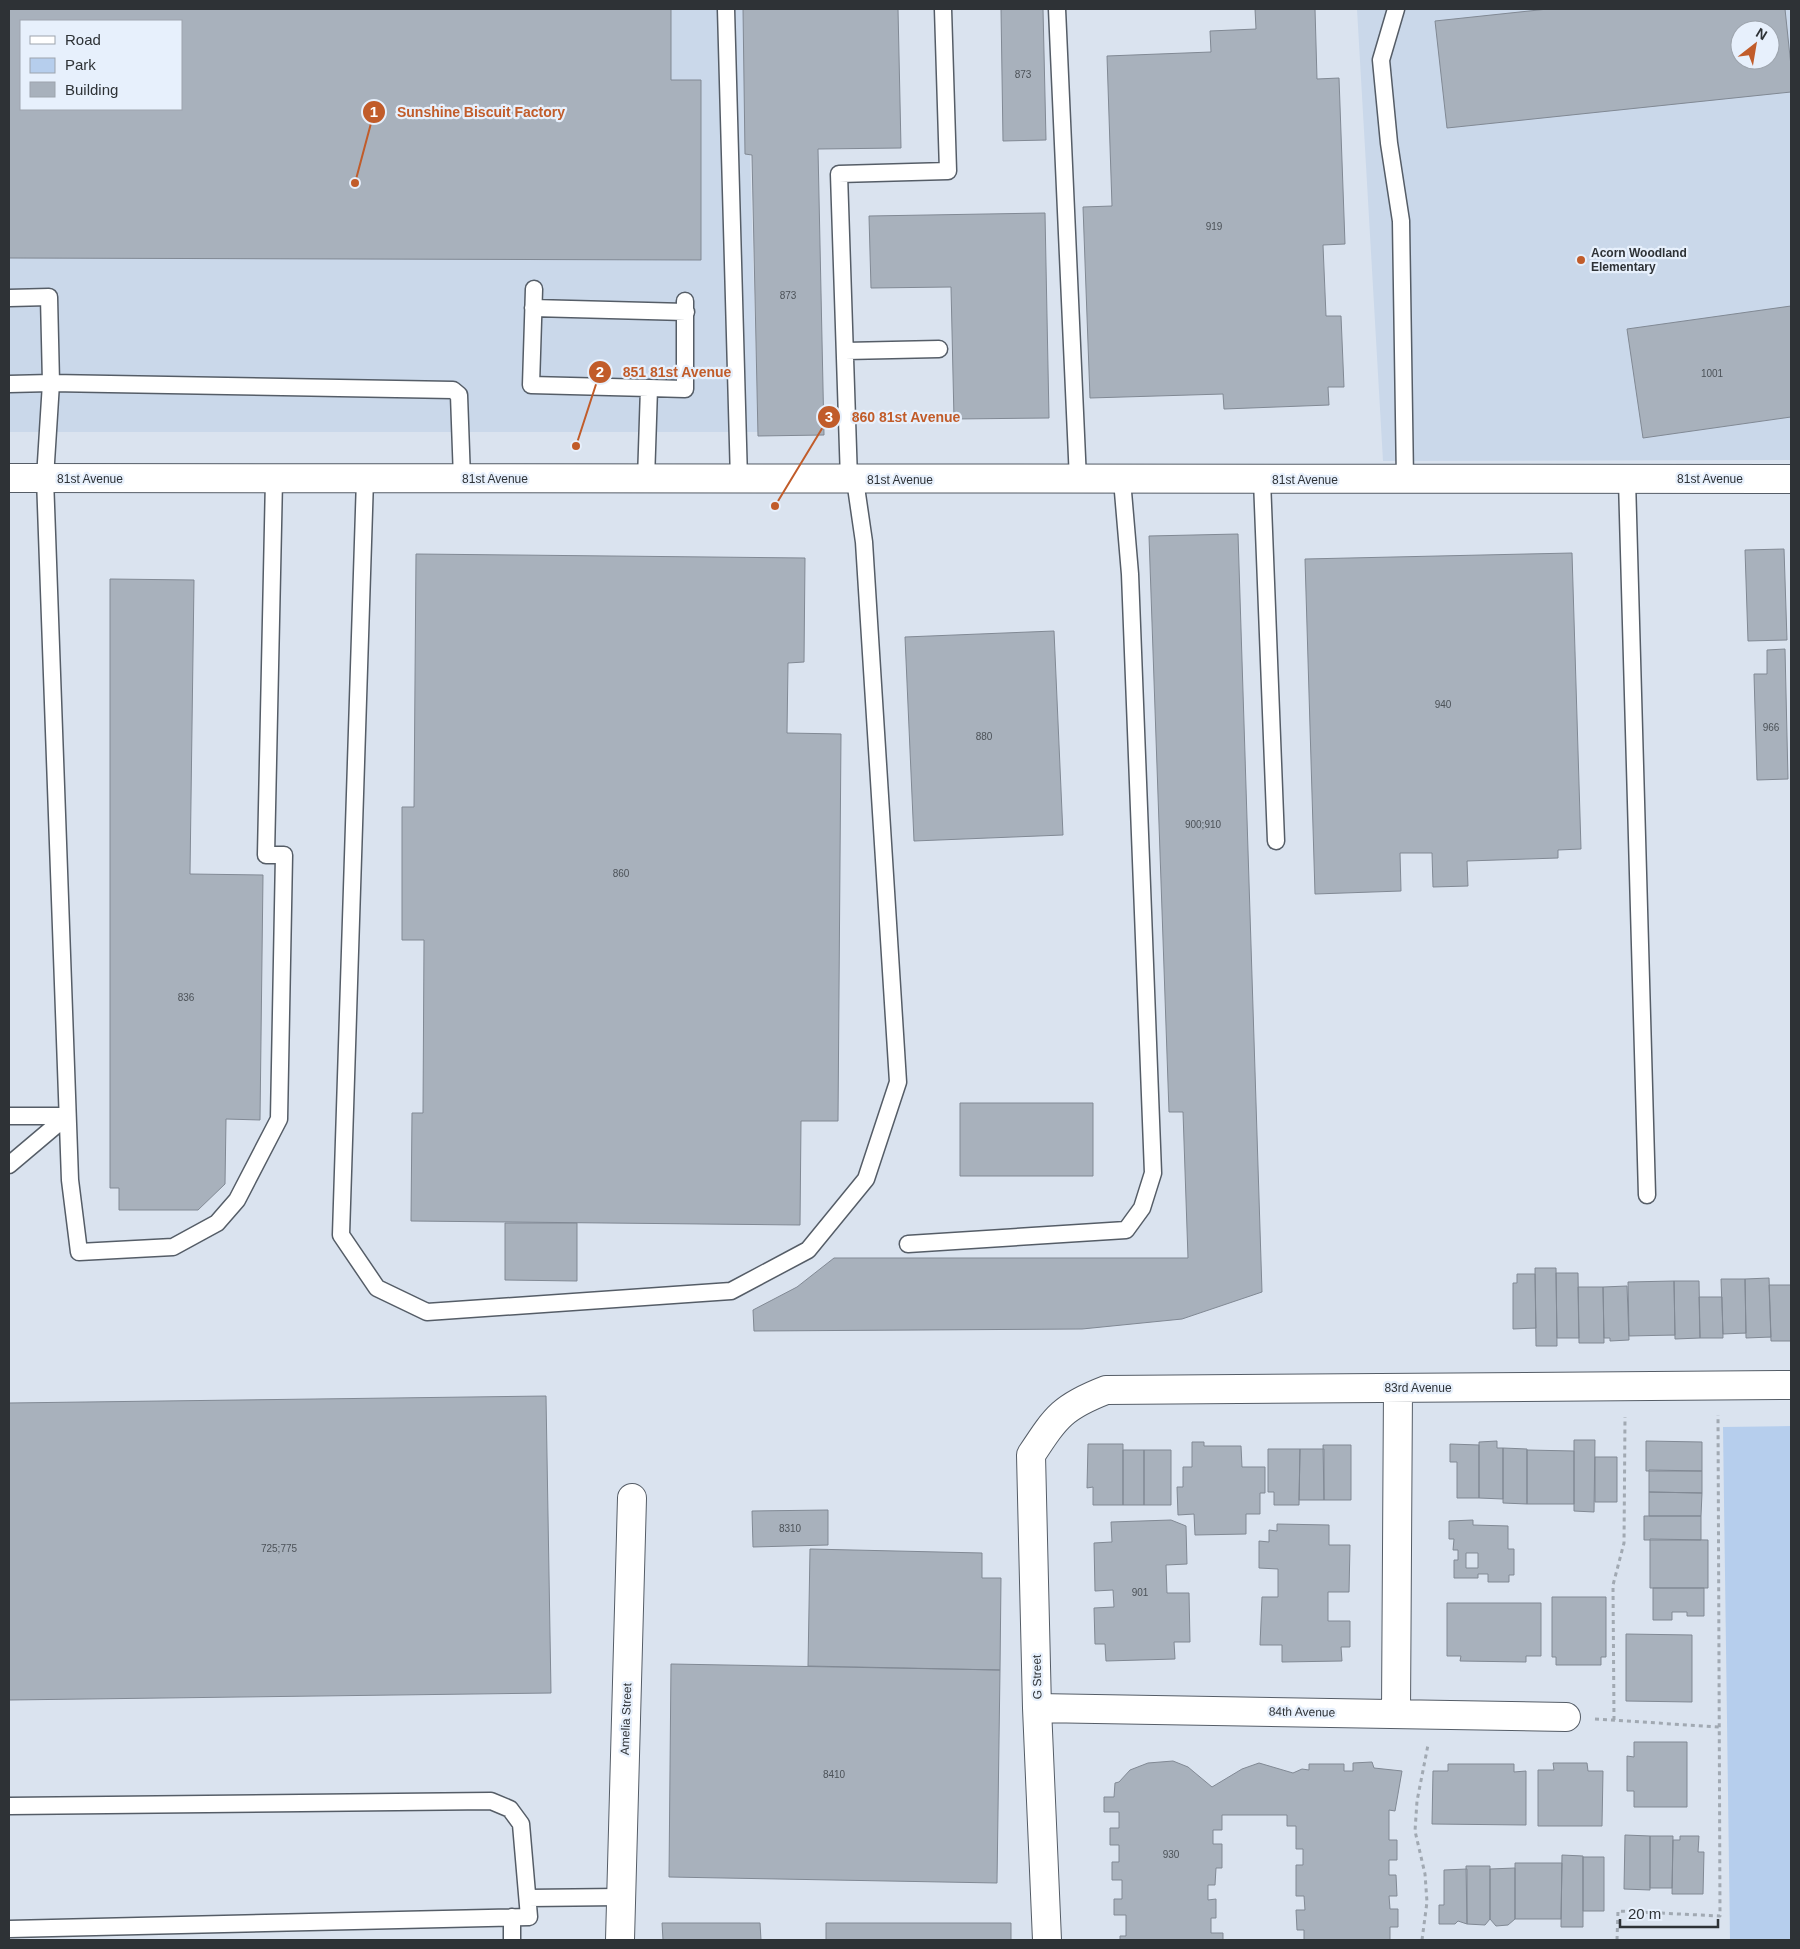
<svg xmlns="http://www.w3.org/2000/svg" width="1800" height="1949" font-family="Arial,sans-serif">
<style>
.built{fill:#cad8ea;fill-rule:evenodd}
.green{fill:#b6ceed}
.building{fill:#a8b1bc;stroke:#818994;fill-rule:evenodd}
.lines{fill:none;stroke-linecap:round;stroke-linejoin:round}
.service-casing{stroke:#555d67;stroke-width:19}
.minor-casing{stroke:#555d67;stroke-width:30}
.path{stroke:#a1a9b2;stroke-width:3;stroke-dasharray:4 4;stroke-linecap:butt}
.service{stroke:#fff;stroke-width:16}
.minor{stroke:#fff;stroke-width:28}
.poi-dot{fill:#c15c2a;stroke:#e7f0fc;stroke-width:2}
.labels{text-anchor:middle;stroke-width:4.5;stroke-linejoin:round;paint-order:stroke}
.number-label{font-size:10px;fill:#4c5258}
.poi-label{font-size:12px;font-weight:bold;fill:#2e3236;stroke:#e7f0fc;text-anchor:start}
.street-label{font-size:12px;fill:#2e3236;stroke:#e7f0fc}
.leader{fill:none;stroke:#c15c2a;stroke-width:2}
.callout-dot{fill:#c15c2a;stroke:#e7f0fc;stroke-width:2}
.mark-label{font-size:15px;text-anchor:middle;font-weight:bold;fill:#fff}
.callout-label{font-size:14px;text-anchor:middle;font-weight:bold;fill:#c15c2a;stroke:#e7f0fc;stroke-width:4.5;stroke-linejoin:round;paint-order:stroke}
</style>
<rect width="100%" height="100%" fill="#dae3ef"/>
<path class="built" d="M9 9H746L758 432H9ZM21 21H181V109H21Z
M1357 9H1791V460L1383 461ZM1740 30H1770V60H1740Z"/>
<path class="green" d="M1791 1426V1940H1730L1723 1427Z"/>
<path class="building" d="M9 9H671V80H701V260L9 258ZM21 21H181V109H21Z
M743 9H898L901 148 818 149 824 435 758 436 752 155 745 154Z
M1001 9H1043L1046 140 1003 141Z
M1255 9H1315L1317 79 1339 78 1345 244 1323 245 1326 316H1341L1344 387H1328L1329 405 1224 409 1223 394 1090 398 1083 207 1112 206 1107 56 1211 52 1210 31 1256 29Z
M1548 9H1785L1791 66V92L1447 128 1435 21ZM1740 30H1770V60H1740Z
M1045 213 1049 418 954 419 951 287 871 288 869 216Z
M1791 306V417L1643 438 1627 329Z
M1238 534 1262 1292 1182 1319 1082 1329 754 1331 753 1310 797 1287 834 1258H1188L1183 1112H1169L1149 536Z
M1784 549 1787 640 1748 641 1745 550Z
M1572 553 1581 849 1558 850V858L1467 861 1468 886 1433 887 1432 853H1400L1401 891 1315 894 1305 559Z
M416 554 805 558 804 662 788 663 787 733 841 734 838 1121H801L800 1225 411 1221 412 1113H423L424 940H402V807H414Z
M110 579 194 580 190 874 263 875 260 1120 226 1119 225 1184 198 1210H119V1188H110Z
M1054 631 1063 835 914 841 905 637Z
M1785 649 1788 779 1757 780 1754 674H1767V650Z
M960 1103H1093V1176H960Z
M505 1223H577V1281L505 1280Z
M1535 1268H1556L1557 1346H1536Z
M1556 1273H1578L1579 1338H1557Z
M1517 1274H1535L1536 1328 1513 1329V1283H1517Z
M1769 1278 1771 1337 1746 1338 1745 1279Z
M1721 1279H1745L1746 1333 1723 1334Z
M1674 1281H1699L1700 1338 1675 1339Z
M1674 1281 1675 1335 1629 1336 1628 1282Z
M1769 1285H1791V1341H1771Z
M1627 1286 1629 1340 1610 1341V1338H1604L1603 1287Z
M1578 1287H1603L1604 1343H1579Z
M1699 1297H1722L1723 1338H1700Z
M546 1396 551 1693 9 1700V1403Z
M1574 1440H1595L1594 1512 1574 1511Z
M1497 1441V1448H1503V1499L1479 1498V1442Z
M1646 1441 1702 1442V1471H1646Z
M1192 1442H1204V1446H1241L1242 1467H1265V1493H1260V1514H1246V1534L1195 1535 1194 1514 1178 1515 1177 1487H1183V1467H1192Z
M1088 1444H1123V1505H1093V1487L1087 1488Z
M1450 1444 1479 1445V1498H1457V1462H1450Z
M1323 1445H1351V1500H1324Z
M1503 1448 1527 1449V1504L1503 1503Z
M1268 1449H1300L1299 1505H1274V1492H1268Z
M1300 1449H1324V1500H1299Z
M1123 1450H1144V1505H1123Z
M1144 1450H1171V1505H1144Z
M1527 1450 1574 1451V1504H1527Z
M1595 1457H1617V1502H1595Z
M1649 1470 1702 1471V1493L1649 1492Z
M1649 1492 1702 1493 1701 1516H1649Z
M828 1510V1545L753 1547 752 1511Z
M1644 1516H1701V1540H1644Z
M1171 1520 1186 1526 1187 1564 1166 1565 1167 1593H1189L1190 1642H1174L1175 1659 1106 1661 1105 1644H1095L1094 1608 1114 1607 1113 1590 1095 1591 1094 1543 1112 1542 1111 1522Z
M1473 1520V1525L1508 1526V1549H1514V1575H1509V1582H1488V1574H1478V1578H1454V1560H1458V1550H1453L1454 1539H1449V1521ZM1466 1553H1478V1568H1466Z
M1277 1524 1329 1525V1545H1350L1349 1592H1328V1621H1350V1647H1341L1342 1661 1282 1662V1645H1260L1262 1597H1278V1569L1259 1568V1541L1269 1542V1530L1277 1531Z
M1650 1539 1708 1540V1588H1650Z
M810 1549 982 1553V1578H1001L1000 1670 808 1666Z
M1653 1588H1704V1616H1687V1612H1672V1620H1653Z
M1552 1597H1606V1657H1601V1665H1556V1657H1552Z
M1447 1603H1541V1656H1526V1662L1460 1661 1461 1656H1447Z
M1626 1634 1692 1635V1702L1626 1701Z
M671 1664 1000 1670 997 1883 669 1877Z
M1634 1742H1687V1807H1634V1791H1627V1756L1634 1757Z
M1173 1761 1188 1767 1212 1787 1242 1769 1259 1763 1293 1773 1302 1769 1309 1770V1764H1344V1771H1353V1763L1372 1762 1374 1768 1402 1771 1395 1811 1389 1810V1840H1397V1860H1389V1875H1396L1397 1896H1389L1390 1909H1398V1927H1390V1940H1304V1930H1297L1296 1910H1305L1304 1896H1296V1865H1303V1849H1296V1826H1287V1815H1222V1830H1213V1844H1222V1868H1216L1215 1885H1208V1900L1216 1899V1918H1211V1933H1223V1940H1120V1936H1126V1915H1114V1899H1122V1880H1112V1862H1119V1845H1110V1828H1119V1812H1104V1797H1114L1115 1783 1119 1782 1130 1770 1148 1763Z
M1553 1763H1587L1588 1771H1603L1602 1826H1538V1770H1554Z
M1448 1764H1514V1772L1526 1771V1825L1432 1824 1433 1771H1448Z
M1625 1835 1650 1836V1890L1624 1889Z
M1650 1836H1673L1672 1888H1650Z
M1680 1836H1699L1698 1852H1704L1703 1894H1672L1673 1840H1680Z
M1562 1855 1583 1856V1927H1561Z
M1583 1857H1604V1911H1583Z
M1515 1863H1562L1561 1919H1515Z
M1466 1866H1490V1919L1485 1925 1467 1924Z
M1515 1868V1919L1508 1925 1496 1926 1490 1919V1869Z
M1467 1869V1924L1458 1921 1455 1924H1439V1905H1444V1870Z
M662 1923H760L761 1940H663Z
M826 1923H1011V1940H826Z"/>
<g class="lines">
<g class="service-casing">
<path id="service" d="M726 9 739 480
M1057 9 1078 480
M1396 9 1381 60 1389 143 1401 221 1405 480
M534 289 531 385 649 388
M9 298 49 297 51 383 9 384
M533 308 686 312
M845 351 939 349
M274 479 266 855H284L279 1119 237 1200 217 1223 173 1247 79 1252 70 1180 45 478 51 383 453 390 459 395 462 479
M365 479 341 1235 377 1288 427 1312 731 1291 808 1250 866 1179 898 1082 864 542 855 480
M646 480 649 388 685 389V301
M849 480 839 174 948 171 943 9
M1262 480 1276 841
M1627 480 1647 1195
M9 1116H67
M9 1165 67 1116
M908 1244 1126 1230 1142 1208 1153 1173 1130 574 1122 480
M9 1806 491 1801 510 1809 521 1824 529 1917 9 1929
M528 1898 620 1897
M512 1917V1940"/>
</g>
<g class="minor-casing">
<path id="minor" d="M9 478 1791 479
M1037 1708 1566 1717
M1396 1713 1398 1388
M620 1940 632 1498
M1047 1940 1037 1708 1031 1455C1056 1417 1062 1407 1106 1390L1791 1385"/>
</g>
<path class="path" d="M1595 1719 1719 1727
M1614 1720 1613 1585 1624 1543 1625 1417
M1422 1940 1427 1902 1425 1874 1415 1831 1417 1801 1428 1745
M1617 1940 1618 1911 1720 1916 1718 1415"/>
<use href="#service" class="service"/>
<use href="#minor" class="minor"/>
</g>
<circle class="poi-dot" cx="1581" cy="260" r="5"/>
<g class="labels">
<g class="number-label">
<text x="1023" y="78">873</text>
<text x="1214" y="230">919</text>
<text x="788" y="299">873</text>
<text x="1712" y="377">1001</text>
<text x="1443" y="708">940</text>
<text x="1771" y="731">966</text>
<text x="984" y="740">880</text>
<text x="1203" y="828">900;910</text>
<text x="621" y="877">860</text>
<text x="186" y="1001">836</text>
<text x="790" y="1532">8310</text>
<text x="279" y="1552">725;775</text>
<text x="1140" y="1596">901</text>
<text x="834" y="1778">8410</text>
<text x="1171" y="1858">930</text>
</g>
<g class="poi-label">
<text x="1591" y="257">Acorn Woodland<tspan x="1591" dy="14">Elementary</tspan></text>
</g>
<g class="street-label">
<text x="90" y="483">81st Avenue</text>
<text x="495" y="483">81st Avenue</text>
<text x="1710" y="483">81st Avenue</text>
<text x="900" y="484">81st Avenue</text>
<text x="1305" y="484">81st Avenue</text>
<text x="1418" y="1392">83rd Avenue</text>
<text transform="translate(1037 1677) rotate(-91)" y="4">G Street</text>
<text transform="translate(1302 1712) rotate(1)" y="4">84th Avenue</text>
<text transform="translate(626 1719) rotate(-88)" y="4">Amelia Street</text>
</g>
</g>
<path class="leader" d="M355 183L374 112M576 446L600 372M775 506L829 417"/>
<g class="callout-dot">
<circle cx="355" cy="183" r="5"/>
<circle cx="576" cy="446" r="5"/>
<circle cx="775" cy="506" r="5"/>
<circle cx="374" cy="112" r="12"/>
<circle cx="600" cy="372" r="12"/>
<circle cx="829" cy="417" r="12"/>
</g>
<g class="mark-label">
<text x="374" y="117">1</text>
<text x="600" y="377">2</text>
<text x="829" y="422">3</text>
</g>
<g class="callout-label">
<text x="481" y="117">Sunshine Biscuit Factory</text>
<text x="677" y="377">851 81st Avenue</text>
<text x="906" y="422">860 81st Avenue</text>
</g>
<rect width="1800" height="1949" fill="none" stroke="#2e3236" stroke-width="20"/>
<rect x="20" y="20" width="162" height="90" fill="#e7f0fc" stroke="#9da4ad"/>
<rect x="30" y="36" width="25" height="8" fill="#ffffff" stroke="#9da4ad"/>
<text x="65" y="45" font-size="15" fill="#2e3236">Road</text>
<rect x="30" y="58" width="25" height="15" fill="#b6ceed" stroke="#9da4ad"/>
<text x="65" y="70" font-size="15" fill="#2e3236">Park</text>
<rect x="30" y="82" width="25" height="15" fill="#a8b1bc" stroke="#9da4ad"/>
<text x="65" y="95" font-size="15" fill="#2e3236">Building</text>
<g transform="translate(1755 45) rotate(31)"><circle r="24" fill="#e7f0fc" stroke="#9da4ad"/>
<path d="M0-4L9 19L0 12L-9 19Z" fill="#c15c2a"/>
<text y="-8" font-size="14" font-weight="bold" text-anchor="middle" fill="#2e3236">N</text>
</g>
<path d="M1620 1919v8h98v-8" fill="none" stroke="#2e3236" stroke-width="2.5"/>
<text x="1628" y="1919" font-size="15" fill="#2e3236" stroke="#e7f0fc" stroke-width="4" paint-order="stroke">20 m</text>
</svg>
